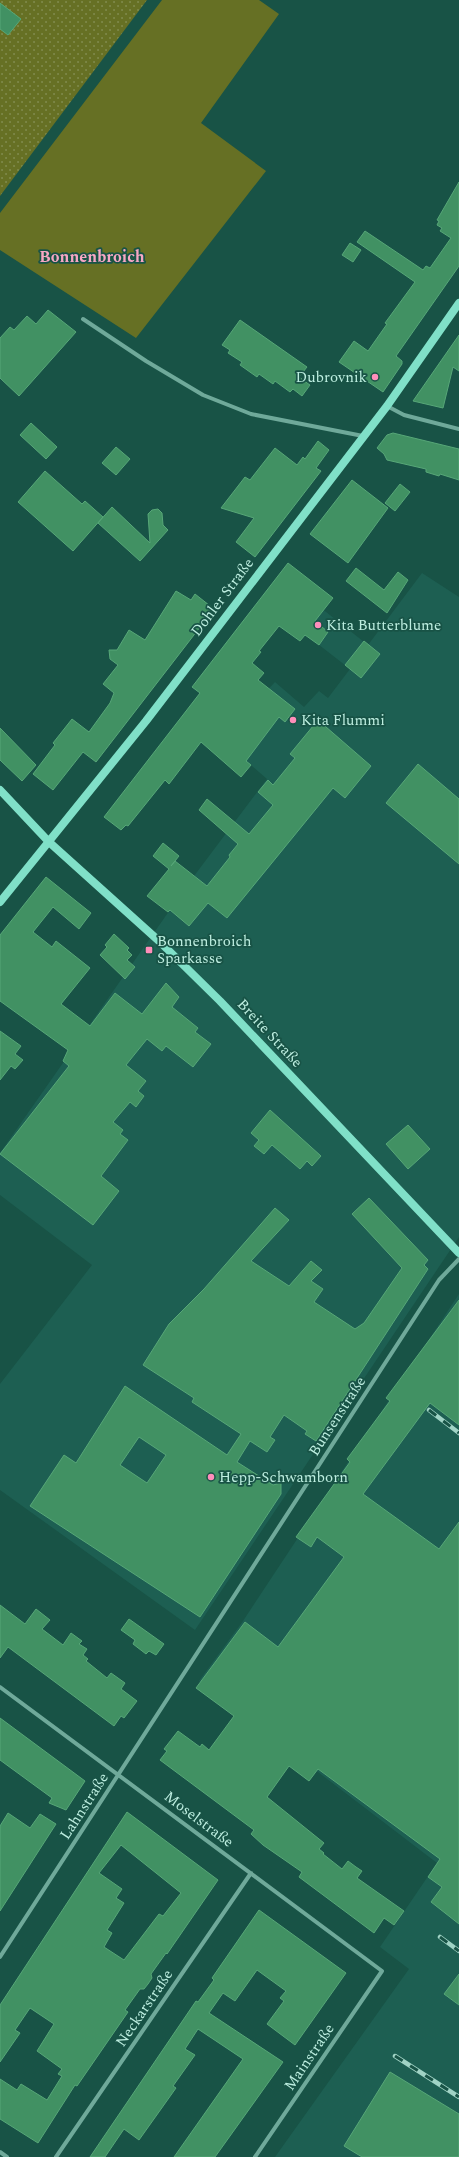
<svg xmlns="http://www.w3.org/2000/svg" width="459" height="2157" font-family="Spectral,serif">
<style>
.built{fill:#1d5f52}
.green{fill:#667024}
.park{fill:url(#park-dots)}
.building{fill:#419163;stroke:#57a778;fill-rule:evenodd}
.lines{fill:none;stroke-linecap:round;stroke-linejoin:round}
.street{stroke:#6fa99a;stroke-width:4}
.secondary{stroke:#80e0c8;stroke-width:8}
.rail-casing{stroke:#a0d3c5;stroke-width:4.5}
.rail{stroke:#185346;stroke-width:3;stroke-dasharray:9;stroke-linecap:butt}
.poi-dot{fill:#ff8eba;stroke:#185346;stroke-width:1.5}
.labels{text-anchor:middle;stroke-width:3.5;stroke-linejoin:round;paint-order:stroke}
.poi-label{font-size:15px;fill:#bdeee0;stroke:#185346;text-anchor:start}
.street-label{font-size:15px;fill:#bdeee0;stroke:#185346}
.neighbourhood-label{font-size:16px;font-weight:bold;fill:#f7a7c4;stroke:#185346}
</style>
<defs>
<pattern id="park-dots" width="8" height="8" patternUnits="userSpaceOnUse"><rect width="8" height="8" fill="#667024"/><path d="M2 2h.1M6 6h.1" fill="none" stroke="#818c4e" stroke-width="1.8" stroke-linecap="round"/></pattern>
</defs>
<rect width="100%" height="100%" fill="#185346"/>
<path class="built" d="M422 573 459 597V1237L195 1630 0 1490V1384L92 1265 0 1195V1153L188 884 267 779 237 753 234 719 192 687 213 660 259 699 275 682 304 707 319 691 328 698 350 669 260 599 279 575 368 645Z
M459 1294V2157H275L409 1969 380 1947 437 1863 199 1681 243 1621Z"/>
<path class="green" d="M162 0H259L279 14 201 123 266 171 136 338 0 250V213Z"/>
<path class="park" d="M0 0H147L0 196Z"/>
<path class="building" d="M0 3 21 19 8 35 0 29Z
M459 182V266L396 356 402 361V364L383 392 339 362 354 341 368 351 387 324 385 323 415 282 357 242 365 231 423 270 426 266 430 268 451 238 440 231 442 228 437 225 439 221 437 220Z
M350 243 361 250 353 262 342 255Z
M48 310 76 332 19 396 0 378V338L10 327 14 330 27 316 36 324Z
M240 320 307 367 299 377 310 385 302 396 293 389 290 392 275 381 273 384 259 374 257 377 240 365 242 362 228 353 230 350 222 345Z
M459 335V371L453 367 443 408 413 401Z
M31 423 57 447 46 459 20 435Z
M393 433 459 449V480L440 474 439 476 426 472V469L387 460 384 454 377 448 387 435Z
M318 441 329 450 316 468 321 471 255 557 236 542 254 518 221 508 245 477 250 480 275 448 297 465 303 457 305 459Z
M116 447 130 459 116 475 102 463Z
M45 471 82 504 85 501 103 517 73 551 18 502Z
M352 480 388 508 348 563 310 534Z
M400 484 410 492 395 511 385 503Z
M112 507 150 543 148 514 152 510 158 509 162 513 163 525 168 530 140 561 98 523Z
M288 563 333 598 315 621 328 632 319 645 305 635 300 641 279 626 259 651 261 652 252 663 264 673 258 680 295 709 285 722 279 717 246 761 251 765 241 777 201 742 169 784 165 780 128 826 126 825 121 830 104 817 200 693 192 687Z
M356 568 384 590 398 572 408 580 387 613 346 581Z
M176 591 191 600 195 594 214 609 96 762 83 752 53 790 33 774 55 745 53 743 72 719 89 732 110 703 114 693 103 684 118 665 110 659 109 650H117L129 630 145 640Z
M364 641 380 654 361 678 345 665Z
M318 720 371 766 345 798 333 788 227 918 208 903 189 926 170 910 168 912 147 896 169 869 153 856 163 843 179 856 171 866 175 861 207 886 230 857 229 855 238 844 199 810 207 799 249 834 273 805 258 792 268 780 273 785 295 758 290 754Z
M0 728 36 765 22 781 0 760Z
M418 764 459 799V864L386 803Z
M46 877 91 913 79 929 53 907 33 932 52 947 56 941 90 968 61 1004 90 1026 115 993 142 1014 166 983 179 997 172 1007 198 1028 195 1032 211 1044 193 1067 166 1046 162 1051 147 1039 126 1065 146 1081 138 1091 144 1096 136 1107 130 1102 113 1122 123 1130 120 1134 128 1140 101 1176 119 1191 93 1225 0 1154 69 1066 63 1061 68 1050 0 1001V935Z
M114 934 129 948 127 950 132 955 127 960 135 967 125 979 100 955 107 947 105 945Z
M0 1031 21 1046 15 1054 23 1060 15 1069 11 1066 0 1080Z
M270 1110 321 1156 312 1166 307 1161 300 1169 272 1145 264 1154 254 1146 259 1140 251 1133Z
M408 1125 430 1149 408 1169 386 1144Z
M369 1198 428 1260 424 1265 428 1269 316 1441 305 1434 307 1431 284 1415 270 1437 275 1440 267 1452 250 1441 237 1462 273 1485 281 1483V1494L200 1617 30 1506 64 1455 76 1463 125 1386 227 1455 241 1434 192 1402 194 1398 143 1365 169 1324 204 1289 275 1208 289 1220 251 1261 289 1286 311 1261 322 1270 311 1281 323 1289 314 1302 355 1329 364 1323 402 1268 352 1214ZM139 1437 166 1455 147 1483 120 1465Z
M459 1300V1425L430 1403 363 1494 439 1549 459 1522V1924L431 1902 442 1887 428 1877 440 1859 318 1769 309 1781 289 1766 267 1797 324 1843 319 1849 324 1853 323 1854 342 1869 348 1861 356 1867 362 1871 357 1878 404 1911 394 1925 384 1918 374 1933 299 1877 302 1872 263 1845 251 1834 254 1830 160 1760 167 1751 164 1749 178 1731 200 1747 202 1744 209 1750 234 1716 196 1688 245 1622 278 1647 344 1557 317 1537 311 1547 296 1537 350 1462 347 1459 390 1401 386 1398Z
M0 1605 25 1624 36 1609 50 1620 42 1629 63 1645 71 1633 82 1641 79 1644 87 1649 83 1655 88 1659 86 1661 107 1678 111 1673 125 1683 121 1689 137 1701 124 1718 121 1716 114 1726 8 1647 0 1658Z
M129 1619 164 1644 156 1655 149 1651 146 1654 133 1644 135 1640 121 1630Z
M0 1718 85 1781 66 1810 49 1803 52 1798 0 1760Z
M127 1812 218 1880 167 1954 166 1953 151 1974 152 1978 148 1984 144 1989H140L125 2010 128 2012 77 2086 75 2085 38 2143 0 2119V2079L17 2090 21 2084 47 2100 62 2076 58 2074 62 2069 37 2051 54 2024 30 2008 15 2030 20 2033 0 2062V2005ZM121 1845 181 1893 163 1916 159 1914 124 1960 104 1947 112 1933 107 1930 124 1903 116 1898 122 1889 99 1873Z
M8 1813 30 1828 40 1814 56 1824 0 1911V1826Z
M259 1910 346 1973 295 2045 267 2024 284 2001 280 1998 286 1991 257 1970 235 2001 223 1993 209 2013 283 2062 215 2157H174L243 2059 198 2029 185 2049 195 2055 173 2086 176 2088 139 2140 124 2129 105 2157H90L196 2001 198 2002 214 1980 212 1978Z
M459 1974V2005L444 1994Z
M390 2072 459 2114V2157H362L344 2146Z"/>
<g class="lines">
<path class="street" d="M83 319 146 361 203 395 251 414 363 436
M387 406 404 415 459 429
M0 1687 382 1971 255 2157
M0 1957 439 1280 459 1259
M0 2152 7 2157
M56 2157 251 1873"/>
<path class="secondary" d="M0 790 49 842 159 941 220 1001 459 1253
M0 902 146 721 387 406 459 303"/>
<g class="rail-casing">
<path id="rail" d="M429 1410 459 1433
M440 1937 459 1951
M395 2056 459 2097"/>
</g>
<use href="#rail" class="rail"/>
</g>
<g class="poi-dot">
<circle cx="375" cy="377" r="4"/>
<circle cx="318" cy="625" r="4"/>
<circle cx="293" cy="720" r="4"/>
<rect x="145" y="946" width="8" height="8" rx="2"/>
<circle cx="211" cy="1477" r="4"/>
</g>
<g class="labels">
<g class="poi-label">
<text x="367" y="382" text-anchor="end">Dubrovnik</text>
<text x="326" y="630">Kita Butterblume</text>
<text x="301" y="725">Kita Flummi</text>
<text x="157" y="946">Bonnenbroich<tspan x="157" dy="17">Sparkasse</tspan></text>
<text x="219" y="1482">Hepp-Schwamborn</text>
</g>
<g class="street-label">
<text transform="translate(222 597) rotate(-53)" y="5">Dohler Straße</text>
<text transform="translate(270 1033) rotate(47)" y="5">Breite Straße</text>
<text transform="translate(337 1416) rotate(-57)" y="5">Bunsenstraße</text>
<text transform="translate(84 1806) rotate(-57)" y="5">Lahnstraße</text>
<text transform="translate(199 1819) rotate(37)" y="5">Moselstraße</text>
<text transform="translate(144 2008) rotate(-56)" y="5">Neckarstraße</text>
<text transform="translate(309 2057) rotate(-56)" y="5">Mainstraße</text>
</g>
<g class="neighbourhood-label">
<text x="92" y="262">Bonnenbroich</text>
</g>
</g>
</svg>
